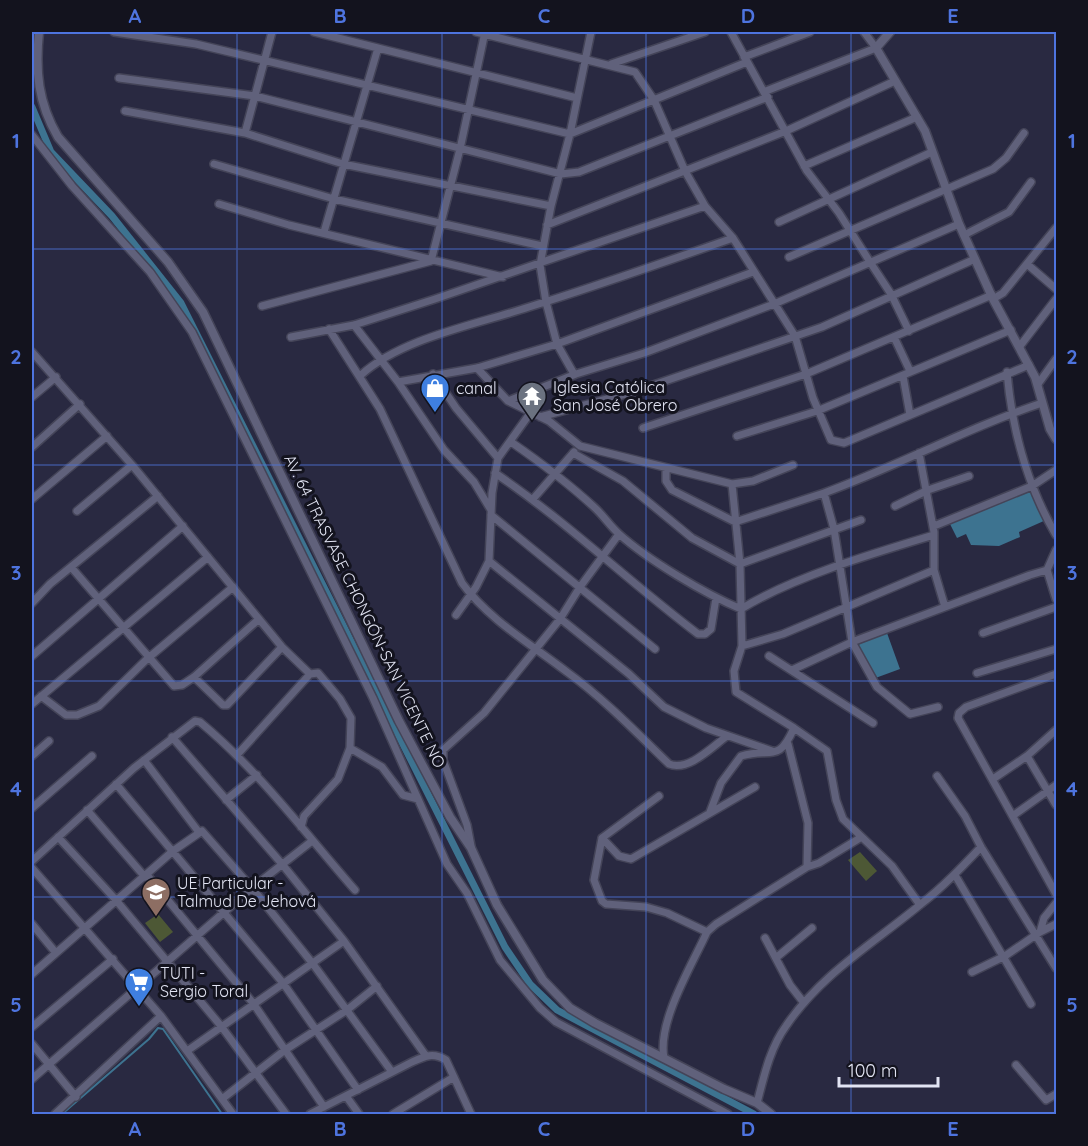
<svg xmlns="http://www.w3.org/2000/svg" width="1088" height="1146" font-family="Quicksand,sans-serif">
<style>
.green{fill:#4d5835}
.water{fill:#3d7390}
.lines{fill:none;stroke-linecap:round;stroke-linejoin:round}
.stream{stroke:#3d7390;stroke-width:2}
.canal{stroke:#3d7390;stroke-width:7}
.minor-casing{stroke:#444458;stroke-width:10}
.tertiary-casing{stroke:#444458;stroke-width:11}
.minor{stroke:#60617b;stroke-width:7}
.tertiary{stroke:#60617b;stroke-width:8}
.grid{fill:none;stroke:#4e74df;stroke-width:1.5;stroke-opacity:0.55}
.labels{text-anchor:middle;stroke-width:6;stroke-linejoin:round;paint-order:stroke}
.poi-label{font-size:16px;fill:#e2e4f3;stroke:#13131e;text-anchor:start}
.street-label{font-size:16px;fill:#e2e4f3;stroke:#13131e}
.neatline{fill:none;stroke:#4e74df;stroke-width:2}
.grid-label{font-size:20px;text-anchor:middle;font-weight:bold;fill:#4e74df}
</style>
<rect width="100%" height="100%" fill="#292941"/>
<path class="green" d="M860 852 877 871 866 881 848 860Z
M158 914 173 932 160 942 145 923Z"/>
<path class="water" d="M1031 488 1046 520 1019 532 1020 537 999 546 971 545 966 534 957 538 949 522Z
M887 633 900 669 870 680 856 647 865 640Z"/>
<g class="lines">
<path class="stream" d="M62 1114 149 1039 158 1028 163 1029 222 1114"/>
<path class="canal" d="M32 107 51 152 112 216 181 303 505 947 530 984 557 1010 754 1114"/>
<g class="minor-casing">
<path id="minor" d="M114 32 196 44 570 134 551 206 540 265 546 302 557 344 574 374
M314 32 577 98
M476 32 635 72 654 100 685 171 705 206 733 238 795 336 813 398 831 440 844 443 1029 365
M731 32 807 171 839 213 870 262 891 294 909 331
M744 57 810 32
M611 64 705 32
M119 78 255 96 561 174 579 172 768 97
M766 91 876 48 864 32
M125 111 245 133 343 164 551 206
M245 133 272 32
M570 134 747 62
M570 134 591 32
M32 135 72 186 150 272 192 332 373 698 447 864 467 893 500 960 540 1008 556 1022 728 1114
M214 164 334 199 542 246
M804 166 917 117
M219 204 289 225 503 277
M779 222 932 152
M547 225 786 131 895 81
M324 232 378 48
M964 235 1009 212 1031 182
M789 257 993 169 1006 158 1024 133
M1027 264 1056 289
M993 299 1003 293 1056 228
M262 306 431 261 460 149 485 32
M354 325 398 382 444 450 474 482 491 510
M329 329 380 409 462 583C488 619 532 645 567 672 603 698 637 733 669 764 688 772 712 747 727 736
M291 337 354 325 435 299 705 206
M894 337 910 371
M1020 346 1056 299
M32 352 132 465 282 647 310 674
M477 368 508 401 549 421 580 446 732 484 753 481 793 465
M1007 372C1012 430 1027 485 1056 535
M433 374 456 408 498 458
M361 375C402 338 475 325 529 307 597 286 665 262 733 238
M903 376 910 415
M398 382 477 368 557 344 753 272
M1038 384 1056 359
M32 397 56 377
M508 401 576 374 644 353 774 304 959 224
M540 417 633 392 822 327 975 259
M643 428 806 374 992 295
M737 436 817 411 1011 330
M511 442C540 462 568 483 594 507 603 515 610 526 619 534 648 560 705 594 741 609 793 577 874 553 934 535
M32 447 80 404
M573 453 623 481 692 538 740 564 742 646 734 671 736 692 794 728C778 764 772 747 741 756L721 783 710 812
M919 453 934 532V570L945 607
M666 469V481L672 490 735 522 824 493 834 529 852 642 877 687 910 714 938 707
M495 473C566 521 629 582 698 634H705L711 629 716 598
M732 484 740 564 861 520
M824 493C898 466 967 428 1042 403
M32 499 107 436
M533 499 574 452
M895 506 928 490 969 476
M77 511 132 465
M491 515 655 649
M934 526 1032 486 1056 470
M489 561 629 674 664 707 706 728 772 751
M71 567 174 686 182 685 194 677 259 619
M1047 570 1056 550
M32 603 50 584 158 496
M456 615 476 587 489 561 492 493 498 458 531 412
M983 633 1056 607
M742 646 783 634 934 570
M32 656 183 526
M769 656 873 723
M792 670 852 642 1030 575 1047 570 1056 599
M977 673 1056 649
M1056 674 966 707 959 713 958 718 1056 894
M194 677 223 705H227L282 647
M41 696 66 715H77L99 706 147 659 233 587
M32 704 208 557
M794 728 827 751 836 800 843 819 892 866 920 905
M172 737 282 864 344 941 426 1056
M237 755 310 674 318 673 340 699 351 718 350 748 382 767 403 795 418 799
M32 756 49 741
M1027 756 1056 805
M144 760 198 831
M937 776 965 816 981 847 1056 968
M993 779 1027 756 1056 730
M116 784 283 983 358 1090
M659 796 602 838 594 880 602 901 606 904 646 907 667 913 707 932
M226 800 257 775
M32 808 92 756
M87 810 145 877
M1014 815 1056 785
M301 827 304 816 338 779 350 748
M58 837 115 899 221 1026 286 1114
M602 838 619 856 631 859 755 787
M471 846 467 825 443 760V750L484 713 560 619 580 587 619 534
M32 861 134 768 195 721 200 722C259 771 305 833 355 890
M807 867 819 863 860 838
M32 868 161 1016 233 1114
M147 875 253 1003 324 1107
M955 875 1031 1004
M32 924 56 953
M1040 932 1044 918 1056 903
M765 938 790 985 804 1003
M777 957 812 928
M972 972 1005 956 1040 932 1056 924
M32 974 173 851 202 831 252 888 313 964 392 1072
M32 1027 113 959
M32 1044 76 1097
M187 1051 344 941
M664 1058C657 1022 692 965 707 932L716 924 807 867 808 823 788 744
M1016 1065 1046 1100 1056 1094
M32 1079 252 888 312 841
M346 1096 359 1114
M222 1099 285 1050 347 1010 377 986
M757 1103C764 1076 770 1048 786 1026 821 974 874 943 921 904 943 887 962 867 981 847
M55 1114 161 1016
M310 1114 412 1062C425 1056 433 1052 446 1060L471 1114
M393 1114 454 1077"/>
</g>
<g class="tertiary-casing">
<path id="tertiary" d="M39 32C35 71 38 103 58 137L168 262 203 312 399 721 450 817 471 848 497 905 543 980 570 1008 595 1023 724 1089 757 1103 771 1114
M890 32 876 48 925 131 959 224 993 299 1035 377 1050 429 1056 439"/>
</g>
<use href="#minor" class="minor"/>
<use href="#tertiary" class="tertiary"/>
</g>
<path class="grid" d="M237 32V1114M442 32V1114M646 32V1114M851 32V1114M32 249H1056M32 465H1056M32 681H1056M32 897H1056"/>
<defs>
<g id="shop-pin" transform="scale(1.5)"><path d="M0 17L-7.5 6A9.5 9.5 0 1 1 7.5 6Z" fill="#3f7fe0" stroke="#13131e"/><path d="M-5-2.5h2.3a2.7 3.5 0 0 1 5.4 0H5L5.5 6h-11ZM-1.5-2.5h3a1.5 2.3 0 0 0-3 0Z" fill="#fff"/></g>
<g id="temple-pin" transform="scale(1.5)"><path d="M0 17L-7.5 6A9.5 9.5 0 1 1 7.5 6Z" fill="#6b7280" stroke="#13131e"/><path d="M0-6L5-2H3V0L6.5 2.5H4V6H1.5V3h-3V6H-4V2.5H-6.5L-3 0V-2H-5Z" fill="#fff"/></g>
<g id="school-pin" transform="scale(1.5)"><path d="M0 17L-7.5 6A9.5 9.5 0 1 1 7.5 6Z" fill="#8d6e63" stroke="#13131e"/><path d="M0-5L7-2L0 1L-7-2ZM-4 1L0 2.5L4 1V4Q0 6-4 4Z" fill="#fff"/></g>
<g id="supermarket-pin" transform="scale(1.5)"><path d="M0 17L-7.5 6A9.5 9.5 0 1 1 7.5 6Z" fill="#3f7fe0" stroke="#13131e"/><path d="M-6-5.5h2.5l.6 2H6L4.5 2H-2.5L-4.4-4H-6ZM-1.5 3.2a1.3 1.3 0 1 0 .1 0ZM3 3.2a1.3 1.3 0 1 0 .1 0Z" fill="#fff"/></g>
</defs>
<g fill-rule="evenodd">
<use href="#shop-pin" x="435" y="388"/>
<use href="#temple-pin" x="532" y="396"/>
<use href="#school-pin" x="156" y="892"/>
<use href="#supermarket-pin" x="139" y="982"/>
</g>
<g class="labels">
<g class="poi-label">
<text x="553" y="393">Iglesia Católica<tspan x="553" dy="18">San José Obrero</tspan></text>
<text x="456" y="394">canal</text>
<text x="177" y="889">UE Particular -<tspan x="177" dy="18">Talmud De Jehová</tspan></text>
<text x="160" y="979">TUTI -<tspan x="160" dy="18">Sergio Toral</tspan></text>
</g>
<g class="street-label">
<text transform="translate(365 611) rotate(64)" y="6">AV. 64 TRASVASE CHONGÓN-SAN VICENTE NO</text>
</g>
</g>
<rect width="1088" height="1146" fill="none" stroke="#13131e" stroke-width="66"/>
<path d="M839 1077v9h99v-9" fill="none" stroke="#e2e4f3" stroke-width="3"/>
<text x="848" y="1077" font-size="18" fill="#e2e4f3" stroke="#13131e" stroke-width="4.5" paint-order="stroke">100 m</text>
<rect x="33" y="33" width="1022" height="1080" class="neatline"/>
<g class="grid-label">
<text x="135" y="23">A</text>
<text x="340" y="23">B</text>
<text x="544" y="23">C</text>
<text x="748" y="23">D</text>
<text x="953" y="23">E</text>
<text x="16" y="148">1</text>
<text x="1072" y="148">1</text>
<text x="16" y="364">2</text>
<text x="1072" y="364">2</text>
<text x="16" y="580">3</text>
<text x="1072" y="580">3</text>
<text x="16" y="796">4</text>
<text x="1072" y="796">4</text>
<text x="16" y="1012">5</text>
<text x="1072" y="1012">5</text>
<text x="135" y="1136">A</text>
<text x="340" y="1136">B</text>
<text x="544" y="1136">C</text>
<text x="748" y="1136">D</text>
<text x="953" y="1136">E</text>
</g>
</svg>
